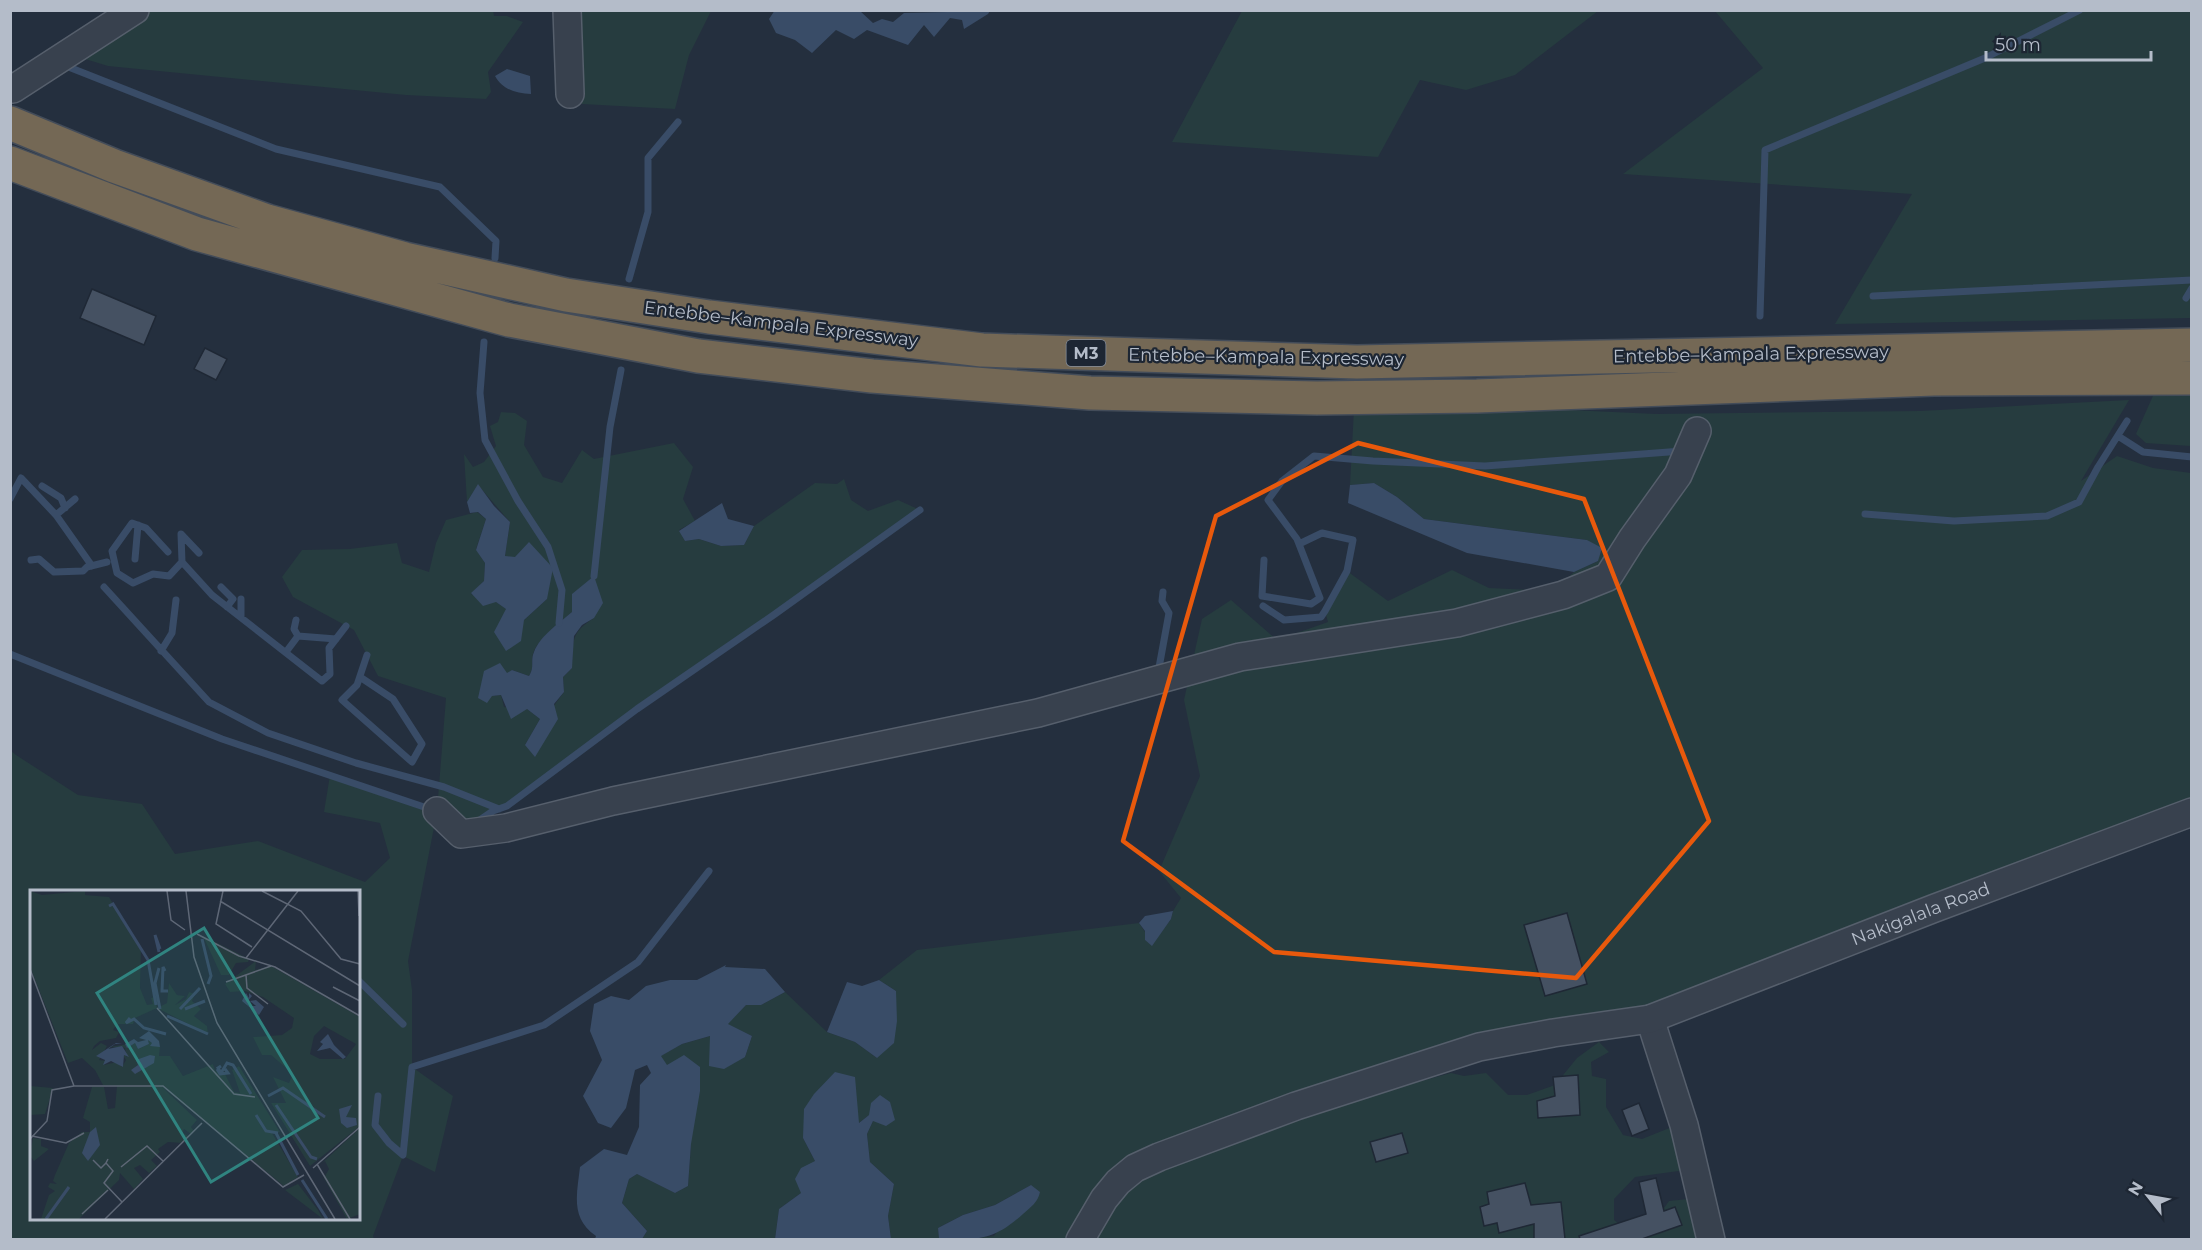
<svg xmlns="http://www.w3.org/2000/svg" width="2202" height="1250" font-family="Montserrat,sans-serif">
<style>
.green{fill:#263c3f;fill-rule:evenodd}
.water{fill:#394c67}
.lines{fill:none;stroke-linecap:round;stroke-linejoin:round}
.stream{stroke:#394c67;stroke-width:7}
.building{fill:#455162;stroke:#1f2835;stroke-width:1.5}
.street-casing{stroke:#565f6c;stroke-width:30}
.highway-casing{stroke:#434c59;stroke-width:36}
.street{stroke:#38414e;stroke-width:27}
.highway{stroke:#746855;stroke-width:33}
.marked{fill:none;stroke:#e8590c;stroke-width:4.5;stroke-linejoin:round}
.labels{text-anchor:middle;stroke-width:4.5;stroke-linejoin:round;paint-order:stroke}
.shield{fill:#1d2633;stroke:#878f9c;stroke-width:1.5}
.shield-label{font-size:16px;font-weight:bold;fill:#b4bcc9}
.street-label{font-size:18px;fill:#b4bcc9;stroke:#1d2633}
.inset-river{fill:none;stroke:#394c67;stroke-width:3}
.inset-road{fill:none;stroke:#5e6776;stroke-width:1.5}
.view{fill:#308480;fill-opacity:0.15;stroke:#308480;stroke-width:3}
.inset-edge{fill:none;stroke:#b4bcc9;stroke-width:3}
</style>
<rect width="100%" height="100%" fill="#242f3e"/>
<path class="green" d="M493 10 494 16H507L523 22 488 72 491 92 486 99 406 95 108 66 56 50 121 11Z
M577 11H711L689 55 675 109 582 104Z
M1242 11V10L1598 11 1515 75 1466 90 1420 80 1378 157 1172 142Z
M1715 11H2191V318L1835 324 1912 194 1623 174 1763 68Z
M2156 389 2191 390V446L2146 443 2136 434Z
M2129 400 2081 481 2117 456 2153 468 2191 473V804L1649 1017 1305 1100 1120 1162 1099 1187 1070 1239H968L994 1236 1031 1185 995 1205 963 1215 938 1228 939 1239H891L888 1216 894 1184 870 1162 867 1134 873 1121 869 1115 859 1123 803 1138 815 1161 801 1193 779 1209 775 1239H642L647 1231 622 1203 629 1179 637 1174 675 1193 688 1186 691 1144 666 1065 660 1056 682 1044 710 1036 745 1057 752 1036 727 1024 746 1005H761L785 992 827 1032 855 1042 877 1058 896 991 879 980 917 950 1139 923 1145 932V940L1152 945 1171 919 1173 911 1181 898 1159 871 1200 776 1184 700 1202 619 1231 600 1277 640 1328 622 1325 611 1347 571 1388 601 1452 570 1489 588 1553 591 1574 572 1598 561 1587 540 1424 519 1397 497 1374 483 1350 485 1354 409 1526 408 1656 414 1920 411Z
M501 412 515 413 527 421 524 445 543 477 562 483 582 450 594 459 674 443 693 467 683 499 695 521 679 530 685 541 699 539 721 546 744 545 754 526 815 483 837 484 844 479 851 500 868 511 898 500 920 510 775 614 637 709 507 806 493 811 475 824 437 812 408 961 412 990V1067L453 1096 435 1172 403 1156 373 1236 374 1239H11L10 750 16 755 78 795 142 804 175 854 258 841 365 882 390 858 380 823 324 812 330 775 437 811 446 698 378 676 354 630 293 597 282 577 302 550 350 549 397 543 402 563 429 572 436 543 446 520 477 512 486 519 476 549 485 563 484 581 471 594 496 602 524 620 547 599 515 558 505 556 510 522 478 485 467 502 464 454 473 467 484 462 496 446 490 426 498 422ZM572 612 594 618C570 633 573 642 572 668L563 677 564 692 525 745 540 719 527 709 504 707 501 695 492 696 512 670 529 676C535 665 531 663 533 654 537 639 561 622 572 612ZM32 892H358V1218H32Z
M1599 1042 1609 1052 1591 1062 1592 1076 1606 1079V1107L1623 1135 1642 1139 1677 1125 1693 1169 1635 1177 1614 1199V1220L1638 1239 1090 1240 1130 1184 1196 1154 1399 1087 1451 1073 1464 1076 1486 1073 1508 1095H1527L1555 1085 1577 1058Z
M1698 1198 1707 1239 1642 1240 1669 1201Z"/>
<path class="water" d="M775 10 860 11 873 23 882 19 893 22 904 13 990 11 988 14 964 29 962 20 950 18 934 37 924 25 908 45 867 30 854 39 836 30 812 53 795 40 776 33 769 19Z
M507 69 530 76 531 94C516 93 503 90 495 76Z
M1374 483 1397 497 1424 519 1587 540 1602 548 1598 561 1574 572 1467 553 1348 503 1350 485Z
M478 484 494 506 510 522 505 556 515 557 529 542 553 568 547 599 524 620 521 641 506 651 494 632 506 609 496 602 483 606 471 593 484 581 485 563 476 550 486 519 478 512 470 513 467 502Z
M722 503 728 519 754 526 744 545 721 546 699 539 685 541 679 531Z
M594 576 603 603 594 618 582 625 574 636 572 668 563 677 564 692 554 704 558 719 535 757 525 745 540 719 527 709 511 719 501 695 492 696 487 703 478 698 484 671 500 663 507 673 512 670 529 676C535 666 530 661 534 652 540 636 559 623 572 612V594Z
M1173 911 1171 919 1152 946 1145 940V931L1139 923 1145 916Z
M726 965 725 967 765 969 785 992 761 1005H746L728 1024 752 1036 745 1057 724 1069 709 1066 710 1036 682 1044 661 1056 667 1065 684 1055 700 1067V1091L691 1144 688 1186 675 1193 637 1174 629 1179 622 1203 647 1231 642 1239H595L596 1236C570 1218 577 1194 580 1167L604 1149 627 1155 639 1127 640 1085 651 1073 647 1065 635 1070 626 1108 611 1128 598 1123 583 1096 602 1060 590 1031 594 1004 611 996 629 1000 646 986 670 980H697Z
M879 980 896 991 897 1021 894 1043 877 1058 855 1042 827 1032 847 982 862 986Z
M835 1072 855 1077 859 1123 869 1115 871 1103 880 1095 890 1102 895 1120 886 1126 873 1121 867 1134 870 1162 894 1184 888 1216 891 1239H775L779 1209 801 1193 795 1179 801 1168 815 1161 803 1138 804 1109 814 1094Z
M1031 1185 1040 1192C1038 1202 1031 1207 1023 1214 993 1241 979 1240 939 1239L938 1228 963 1215 995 1205Z"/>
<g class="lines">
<path class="stream" d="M71 68 276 149 440 187 496 241 495 258
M629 279 648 212V158L678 122
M1873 296 2192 280
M2186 298 2192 288
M1760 316 1765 150 1985 58 2080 10
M484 342 480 393 485 440 518 501 548 547 562 590 559 623
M2118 436 2143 452 2192 457
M42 486 61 498 65 508
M10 499 21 478 56 515 92 566
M1865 514 1954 521 2047 516 2079 502 2098 467 2127 421
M56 515 75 499
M168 552 146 528 132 523 112 551 117 573 133 583 153 574 169 576 182 562 212 595 322 681 330 674 329 648 346 626
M135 559 138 525
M31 560 39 559 54 572 83 571 87 567 107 562
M1264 560 1262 596 1311 604 1320 598 1297 539 1268 500 1282 481 1314 456 1373 461 1485 466 1682 451
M182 562 181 534 199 553
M594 576 610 427 621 370
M104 587 209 702 268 733 356 763 444 787 499 809
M221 587 233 599 227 607
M241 599V617
M1263 606 1284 620 1321 617 1325 611 1347 571 1353 540 1322 533 1299 544
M298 636 336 639
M161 651 172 633 176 600
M286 652 298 636 294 629 296 620
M10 654 222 739 433 810
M1158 673 1169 613 1162 601 1163 592
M360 677 393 699 422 744 412 762 342 700 357 685 367 655
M477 822 493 811 507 806 637 709 775 614 920 510
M358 980 403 1024
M378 1096 375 1125 389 1143 403 1155 412 1067 544 1025 638 962 709 871"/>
</g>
<path class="building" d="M92 289 156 316 144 345 80 318Z
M205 348 227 359 216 380 194 369Z
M1567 913 1587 984 1545 996 1524 925Z
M1578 1075 1580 1115 1538 1118 1537 1101 1555 1096 1553 1077Z
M1639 1103 1649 1129 1632 1136 1622 1110Z
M1402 1133 1408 1153 1376 1162 1370 1142Z
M1656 1178 1664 1211 1675 1207 1682 1225 1642 1239H1580L1579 1236 1646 1214 1639 1182Z
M1525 1183 1531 1205 1561 1202 1565 1239H1534V1224L1499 1233 1497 1223 1484 1226 1480 1207 1489 1204 1487 1192Z"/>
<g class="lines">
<g class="street-casing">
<g id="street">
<path d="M567 10 570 94"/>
<path d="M13 89 135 10"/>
<path d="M437 811 461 834 506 828 613 801 1038 713 1240 657 1457 623 1563 595 1608 577 1632 539 1678 475 1697 431"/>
<path d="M1650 1019 1684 1125 1711 1240"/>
<path id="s1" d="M1080 1240 1104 1199 1118 1182 1135 1168 1159 1157 1296 1106 1479 1047 1553 1033 1650 1019 1935 908 2192 812"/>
</g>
</g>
<g class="highway-casing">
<path id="highway" d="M10 123 114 166 267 221 405 259 566 295 709 317 982 350 1357 362 2192 345
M10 163 197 234 509 320 698 356 872 376 1090 393 1317 398 1477 396 1934 379 2192 378"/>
</g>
<use href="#street" class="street"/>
<use href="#highway" class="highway"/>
</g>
<path class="marked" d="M1358 443 1584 499 1709 821 1576 978 1274 952 1123 841 1216 516Z"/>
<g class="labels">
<rect class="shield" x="1066.5" y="340" width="39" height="26" rx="4.5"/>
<g class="shield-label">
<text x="1086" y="359">M3</text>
</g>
<g class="street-label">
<text transform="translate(781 324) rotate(7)" y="6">Entebbe–Kampala Expressway</text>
<text transform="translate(1751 354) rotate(-1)" y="6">Entebbe–Kampala Expressway</text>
<text transform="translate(1266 357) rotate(1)" y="6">Entebbe–Kampala Expressway</text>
<text dy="6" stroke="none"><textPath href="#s1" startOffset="920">Nakigalala Road</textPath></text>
</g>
</g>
<g transform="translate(30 890)">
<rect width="330" height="330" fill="#242f3e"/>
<path d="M0 1 12 5 55 1V5L79 7 111 59 110 98 117 115 123 114 121 108 125 107 127 118 137 113 139 93 147 105 155 106 145 115 156 109 159 102 165 104 162 111 171 119 164 126 177 136 178 144 127 118 105 128 103 134H87L83 140 89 142 86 148 70 151 64 156 62 160 71 153 77 156 69 170 76 171 74 175 87 172 92 177 96 170 93 165 88 172 84 160H91L97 167 95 158 79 157 105 153 108 159 119 154 118 150 130 157 129 166H140L153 186 183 174 185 181 195 184 204 202 210 203 202 180 209 176 250 242 242 243 268 287 254 296 132 197 167 230 161 237 164 241 161 244 154 239 152 243 159 246 152 253 138 252 128 259 130 262 121 270 127 276 119 283 110 275 104 278 113 289 104 299 90 283 89 290 49 329H11L19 305 25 301 18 297 20 293 27 294 23 291 25 285 39 253 52 242H60V232L53 228 62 197H74L78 219 85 218 87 196 73 195 65 180 52 168 38 173 0 77ZM173 46 219 69 218 72 206 73 199 85H191ZM226 71 225 80 241 76 330 127V236L280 276 241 213H256L243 187 259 193 263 184 241 165H232L223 147 252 145 262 138 264 128 233 107 215 101 200 102 195 94ZM294 136 326 154 315 169H290L280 164 284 146ZM0 196 23 198 15 224 0 225ZM330 238V324L317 329 294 288 299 279 295 271 291 274ZM3 248 11 249V256L19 259 4 271 0 266ZM268 294 288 320 293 329 255 300Z" fill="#263c3f" fill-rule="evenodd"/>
<path d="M216 103 219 108V103L222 106 217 112 219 116H226L220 111 226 110 234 117 229 125 212 111ZM119 141 129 151 130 157 120 156 122 153 118 150 119 154 108 159 105 153 97 158 95 154 104 149 108 152 116 150 109 148ZM298 144 304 155 316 167 313 169 300 158 287 161 293 154 290 152ZM86 153 92 154H85L78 159 92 156 99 167 94 165 93 177 81 171 73 175 75 170 66 166ZM120 165 125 166 124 173 105 184 101 180 108 175 106 170ZM322 215 316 227 326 228 327 235 317 238 311 233 309 219ZM66 237 70 255 58 271 52 263 60 242Z" fill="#394c67"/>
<path class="inset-river" d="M79 16 83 14 118 70 126 115M172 49 181 86 178 94M129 62 125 45 130 59M129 78 125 93 130 119M135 81 133 77 132 101H138M150 119 170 98M155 119 175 111M137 126 178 144M100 128 96 133 104 129 114 138 136 144M191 176 188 178 191 183 197 173 203 175 221 204M187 179 190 184 198 183 195 179M238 206 253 198 295 227M246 215 281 267 287 269M226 225 236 241 248 243M246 243 268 285M272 290 297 329M16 329 39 297"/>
<path class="inset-road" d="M137 1 141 30 155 40M156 1 164 67 187 133 305 329M193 1 186 34 222 57M232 1 271 21 311 69 330 74M328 1 329 26M190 11 330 96M167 44 209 66 245 77 330 126M216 68 268 1M0 79 44 196H133L253 297 274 285M216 85 217 98 238 114M196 92 241 76M303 97 330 111M127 118 204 204 225 207M2 246 36 253 54 243M0 249 17 231 22 200 44 196M78 269 76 273 83 281 74 293 92 312M63 270 71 278 76 273M287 274 320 329M91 277 117 256 133 271M283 278 330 237M52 324 78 300M75 329 172 233"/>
<path class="view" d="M174 38 288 228 181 292 67 103Z"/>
<rect width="330" height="330" class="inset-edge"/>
</g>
<rect width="2202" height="1250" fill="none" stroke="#b4bcc9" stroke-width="24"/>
<g transform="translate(2148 1196) rotate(301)" stroke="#1d2633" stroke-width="4.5" paint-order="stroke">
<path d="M0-4.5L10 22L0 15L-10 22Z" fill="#b4bcc9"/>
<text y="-9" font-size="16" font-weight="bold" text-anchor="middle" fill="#b4bcc9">N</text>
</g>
<path d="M1986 51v9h165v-9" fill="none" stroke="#b4bcc9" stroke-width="3"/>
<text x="1995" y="51" font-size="18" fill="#b4bcc9" stroke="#1d2633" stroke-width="4.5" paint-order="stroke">50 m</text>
</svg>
